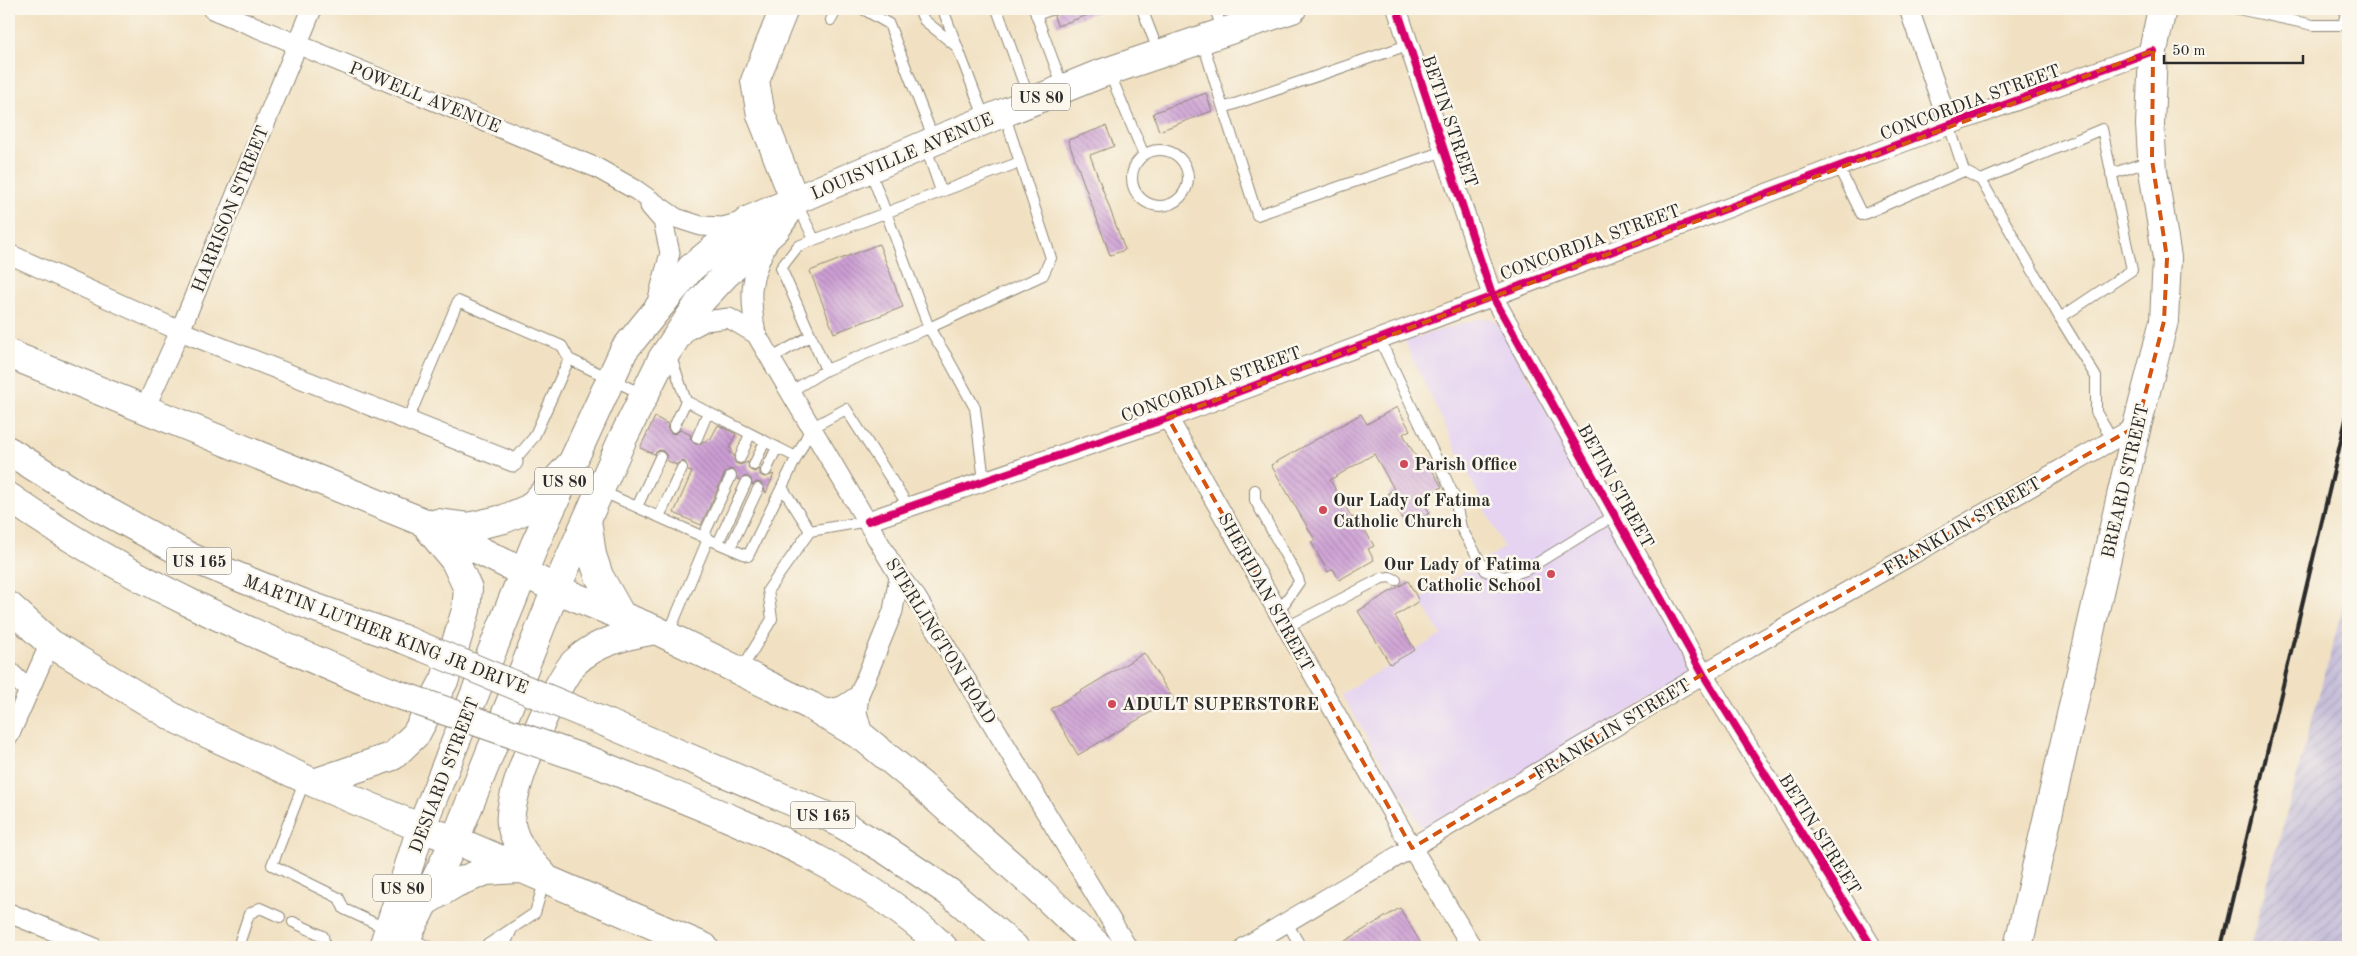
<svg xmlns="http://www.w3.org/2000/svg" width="2357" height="956" font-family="'Old Standard TT',serif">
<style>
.built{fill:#e5d3f1}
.industrial{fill:url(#industrial-furrows)}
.building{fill:url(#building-back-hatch)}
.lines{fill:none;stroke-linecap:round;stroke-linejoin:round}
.lane-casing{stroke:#8e8676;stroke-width:12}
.street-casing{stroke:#8e8676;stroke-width:21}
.secondary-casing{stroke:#8e8676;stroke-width:30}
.primary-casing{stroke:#8e8676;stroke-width:30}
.highway-casing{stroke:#8e8676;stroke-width:30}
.lane{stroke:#fff;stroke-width:10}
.street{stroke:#fff;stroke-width:19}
.secondary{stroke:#fff;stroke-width:28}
.primary{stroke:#fff;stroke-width:28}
.highway{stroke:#fff;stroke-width:28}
.rail{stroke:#2b2b2b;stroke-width:4}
.highway-bridge-casing{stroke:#8e8676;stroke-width:30;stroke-linecap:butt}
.highway-bridge{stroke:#fff;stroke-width:28}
.cycleway-casing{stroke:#fbf7ec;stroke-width:11}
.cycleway{stroke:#d6006c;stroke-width:8}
.marked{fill:none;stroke:#d5540f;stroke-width:4;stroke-dasharray:10 6;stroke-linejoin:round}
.poi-dot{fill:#d1495b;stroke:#fbf7ec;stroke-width:2}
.labels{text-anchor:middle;stroke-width:5;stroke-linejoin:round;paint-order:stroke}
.shield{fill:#fbf7ec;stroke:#696865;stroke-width:1}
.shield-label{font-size:16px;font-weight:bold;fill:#2b2b2b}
.street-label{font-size:18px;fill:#2b2b2b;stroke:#fbf7ec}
.poi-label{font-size:18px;font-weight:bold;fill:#2b2b2b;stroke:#fbf7ec;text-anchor:start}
</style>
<defs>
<pattern id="industrial-furrows" width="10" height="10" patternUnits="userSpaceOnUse" patternTransform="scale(1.25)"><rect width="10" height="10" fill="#c7c0d9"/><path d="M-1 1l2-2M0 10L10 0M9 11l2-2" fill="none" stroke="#aba5ba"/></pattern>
<pattern id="building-back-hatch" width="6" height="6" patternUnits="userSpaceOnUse" patternTransform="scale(1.25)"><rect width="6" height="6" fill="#cc9ed4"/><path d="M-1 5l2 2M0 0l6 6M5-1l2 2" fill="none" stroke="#a681ac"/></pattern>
</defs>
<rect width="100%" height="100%" fill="#fbf7ec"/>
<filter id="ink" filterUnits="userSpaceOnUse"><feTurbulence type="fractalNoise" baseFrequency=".02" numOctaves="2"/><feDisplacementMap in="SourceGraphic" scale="10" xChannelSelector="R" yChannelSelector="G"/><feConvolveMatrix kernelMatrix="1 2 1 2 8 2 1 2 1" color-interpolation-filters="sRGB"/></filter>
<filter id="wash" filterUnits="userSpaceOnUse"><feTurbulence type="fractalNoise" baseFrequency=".0096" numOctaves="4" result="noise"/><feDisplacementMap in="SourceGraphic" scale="20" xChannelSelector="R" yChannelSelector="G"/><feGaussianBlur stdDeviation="1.12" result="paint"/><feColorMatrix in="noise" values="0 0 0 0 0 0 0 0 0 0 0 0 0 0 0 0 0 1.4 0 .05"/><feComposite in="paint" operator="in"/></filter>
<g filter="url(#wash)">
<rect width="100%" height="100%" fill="#f1e1c2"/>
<path class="built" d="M1490 318 1497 323 1689 658V670L1683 680 1427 829 1419 824 1341 694 1441 635 1420 599 1504 548 1404 341 1478 319Z"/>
<path class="industrial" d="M2348 588V947H2250Z"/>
<g id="blocks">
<path class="building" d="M1060 9H1099V11L1057 26 1054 16 1058 13Z
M1206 93 1212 111 1159 131 1153 113Z
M1106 126 1114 146 1090 155 1125 250 1110 255 1068 140Z
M879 244 903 307 834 333 810 271Z
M1397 407 1410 430 1403 434 1419 462 1425 458 1442 487 1421 499 1430 513 1407 527 1388 493 1394 489 1374 454 1330 480 1352 518 1357 516 1374 546 1368 549 1374 560 1339 580 1333 569 1328 572 1311 542 1315 540 1271 465 1361 414 1367 424Z
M655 417 668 424 667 428 671 433 675 434 680 430 691 435 690 439 695 444H701L703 441 706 442 708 438 710 440 718 425 736 434 729 448 732 449 730 453 734 455 735 463 740 465 748 462 749 469 754 472 760 469V475L764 477 774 474 766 493 761 483 757 482 752 485 751 479 746 476 740 480 737 479 736 472 730 469 725 473 701 525 674 513 692 472 688 471 685 462 681 461 676 465 666 460 667 456 663 451 659 450 654 454 640 448Z
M1408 581 1419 601 1395 616 1415 650 1390 664 1358 611Z
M1144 653 1173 699 1078 755 1051 709Z
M1400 908 1423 947H1335Z"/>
</g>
</g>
<g filter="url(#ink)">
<use href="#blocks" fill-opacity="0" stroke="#8e8676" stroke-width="1"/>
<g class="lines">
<g class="lane-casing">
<path id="lane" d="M863 9 889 24 934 140
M919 9 924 20 956 46
M997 9 1030 101
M1034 9 1063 87
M1142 9 1159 53
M1215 9 1223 31
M2238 9 2313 25H2343L2347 9
M945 15 985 119
M1036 15 1053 9
M831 20 837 9
M1202 40 1223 108 1408 45
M1109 72 1144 155
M1223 108 1257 215 1444 151
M1949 125 1964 171 1981 180
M925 145 941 191
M1132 178a28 28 0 1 1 56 0a28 28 0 1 1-56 0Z
M1838 166 1862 215 1964 171
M870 170 929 328 947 357 975 408 984 481
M2111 174 2150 161
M797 204 814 239
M2060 318 1981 180 2102 129 2132 270 2060 318 2096 377V412L2113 441
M1379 338 1455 498 1461 528 1486 571 1505 577 1526 570 1615 515
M670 354 686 401 796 457
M770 359 810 336
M826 370 781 268 798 246 1020 162
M790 392 826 370 929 328 1043 275 1051 258 1004 113
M408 420 458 301 562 346 569 359
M674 427 686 401
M697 438 708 412
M740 458 750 434
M513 462 534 437 569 359 644 395
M754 465 765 441
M766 471 777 447
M782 487 810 531
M1255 490V500L1298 578 1299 582 1277 614
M601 491 708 539
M637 507 660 457
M659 517 682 468
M703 537 731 476
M718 543 746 483
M730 548 758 489
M1285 628 1382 578 1390 577 1396 580
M668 635 708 539 748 556 811 428 846 409 909 507
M741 670 772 619 768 590 810 531 868 521
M305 780 272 865 339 898 344 909 387 929
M293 922 323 936 325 947
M1287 923 1301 947
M408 938 430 947
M238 947 249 914 260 908 280 917
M484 947 535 913 545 879
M504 947 512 929"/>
</g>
<g class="street-casing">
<path id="street" d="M212 9 597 168 636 190 676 218 701 226 723 227 745 221
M1397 9 1492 295 1703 674 1872 947
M1909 9 1949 125
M650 206 663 221 670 253 656 306
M769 241C749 279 749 293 756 334L899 576 916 597 1127 947
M9 254 180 331 513 462
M681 334 705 321 729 318 756 334
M145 408 180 331 312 9
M1168 418 1412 848 1472 947
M868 521 1168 418 1949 125 2153 51
M9 671 28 690
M859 695 857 712 864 738
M815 707 831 709 842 706 859 695 893 611 899 576
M9 736 50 643
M9 913 93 947
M1245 947 1703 674 2137 426"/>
</g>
<g class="secondary-casing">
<path id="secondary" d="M784 9 755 81 761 115 795 201
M2018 947 2137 426 2164 321 2167 258 2153 171 2150 125 2153 51 2162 9"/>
</g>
<g class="primary-casing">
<path id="primary" d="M383 947 421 828 535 544 624 350 691 268 749 220 934 141 1097 75 1292 9
M402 947 455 840 556 589 623 438 662 359 699 303 726 274 776 229 795 201"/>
</g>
<g class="highway-casing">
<path id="highway" d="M9 354 423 522 556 589 656 630 811 706 864 738 920 784 1039 890 1099 947
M9 451 95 505 192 558 305 604 403 639
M9 497C126 580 257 636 388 691
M587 520 592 555 599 576 621 615
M437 523 468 527 504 519 530 508 571 464
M9 606 50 643 178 720 314 783 421 828 455 840 704 947
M609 724 831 818 886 850 950 893 1014 947
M596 763C715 814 848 856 943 947
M314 783 393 756 416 734 445 679 466 610 468 589 455 561 429 529
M543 875C529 860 515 845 511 824 506 797 555 681 575 662 597 641 628 635 656 630
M423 903 456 883 486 871 519 869"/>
</g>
<use href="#lane" class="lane"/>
<use href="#street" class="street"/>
<use href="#secondary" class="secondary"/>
<use href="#primary" class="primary"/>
<use href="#highway" class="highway"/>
<path class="rail" d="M2221 947 2348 411"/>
<g class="highway-bridge-casing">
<path id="highway-bridge" d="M403 639 609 724
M388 691 596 763"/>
</g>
<use href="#highway-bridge" class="highway-bridge"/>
<g class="cycleway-casing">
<path id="cycleway" d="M1397 9 1492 295 1703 674 1872 947
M868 521 1168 418 1949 125 2153 51"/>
</g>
<use href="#cycleway" class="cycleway"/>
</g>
</g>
<path class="marked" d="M2153 51 2152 160 2167 258 2164 321 2137 426 1703 674 1412 848 1168 418Z"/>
<g class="poi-dot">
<circle cx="1404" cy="464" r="5"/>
<circle cx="1323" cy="510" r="5"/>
<circle cx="1551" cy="574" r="5"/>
<circle cx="1112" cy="704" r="5"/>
</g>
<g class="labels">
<g class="shield">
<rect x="1012" y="83.5" width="58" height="27" rx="4"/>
<rect x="535" y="467.5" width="58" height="27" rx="4"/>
<rect x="166.5" y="547.5" width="65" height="27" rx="4"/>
<rect x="790.5" y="801.5" width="65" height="27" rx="4"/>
<rect x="373" y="874.5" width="58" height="27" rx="4"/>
</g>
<g class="shield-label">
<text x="1041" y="103">US 80</text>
<text x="564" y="487">US 80</text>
<text x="199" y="567">US 165</text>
<text x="823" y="821">US 165</text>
<text x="402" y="894">US 80</text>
</g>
<g class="street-label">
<text transform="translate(425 97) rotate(22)" y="6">POWELL AVENUE</text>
<text transform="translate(1970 102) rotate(-20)" y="6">CONCORDIA STREET</text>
<text transform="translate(1450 121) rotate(71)" y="6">BETIN STREET</text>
<text transform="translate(902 156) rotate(-23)" y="6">LOUISVILLE AVENUE</text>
<text transform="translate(230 209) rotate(-68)" y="6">HARRISON STREET</text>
<text transform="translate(1590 242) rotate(-20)" y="6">CONCORDIA STREET</text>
<text transform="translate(1211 384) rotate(-20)" y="6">CONCORDIA STREET</text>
<text transform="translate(2125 481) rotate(-77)" y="6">BREARD STREET</text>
<text transform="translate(1616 486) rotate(61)" y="6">BETIN STREET</text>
<text transform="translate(1962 526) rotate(-30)" y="6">FRANKLIN STREET</text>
<text transform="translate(1266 592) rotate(61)" y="6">SHERIDAN STREET</text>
<text transform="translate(386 634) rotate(21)" y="6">MARTIN LUTHER KING JR DRIVE</text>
<text transform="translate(941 641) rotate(58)" y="6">STERLINGTON ROAD</text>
<text transform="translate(1612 729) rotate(-31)" y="6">FRANKLIN STREET</text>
<text transform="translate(444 775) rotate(-69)" y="6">DESIARD STREET</text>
<text transform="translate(1820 834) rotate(58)" y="6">BETIN STREET</text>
</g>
<g class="poi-label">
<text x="1414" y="470">Parish Office</text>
<text x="1333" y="506">Our Lady of Fatima<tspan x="1333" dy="21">Catholic Church</tspan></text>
<text x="1541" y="570" text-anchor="end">Our Lady of Fatima<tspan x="1541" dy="21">Catholic School</tspan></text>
<text x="1122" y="710">ADULT SUPERSTORE</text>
</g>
</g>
<rect width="2357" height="956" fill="none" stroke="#fbf7ec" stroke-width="30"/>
<path d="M2164 55v8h139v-8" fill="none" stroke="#2b2b2b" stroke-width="2.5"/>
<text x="2172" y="55" font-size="15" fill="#2b2b2b" stroke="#fbf7ec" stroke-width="4" paint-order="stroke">50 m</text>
</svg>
